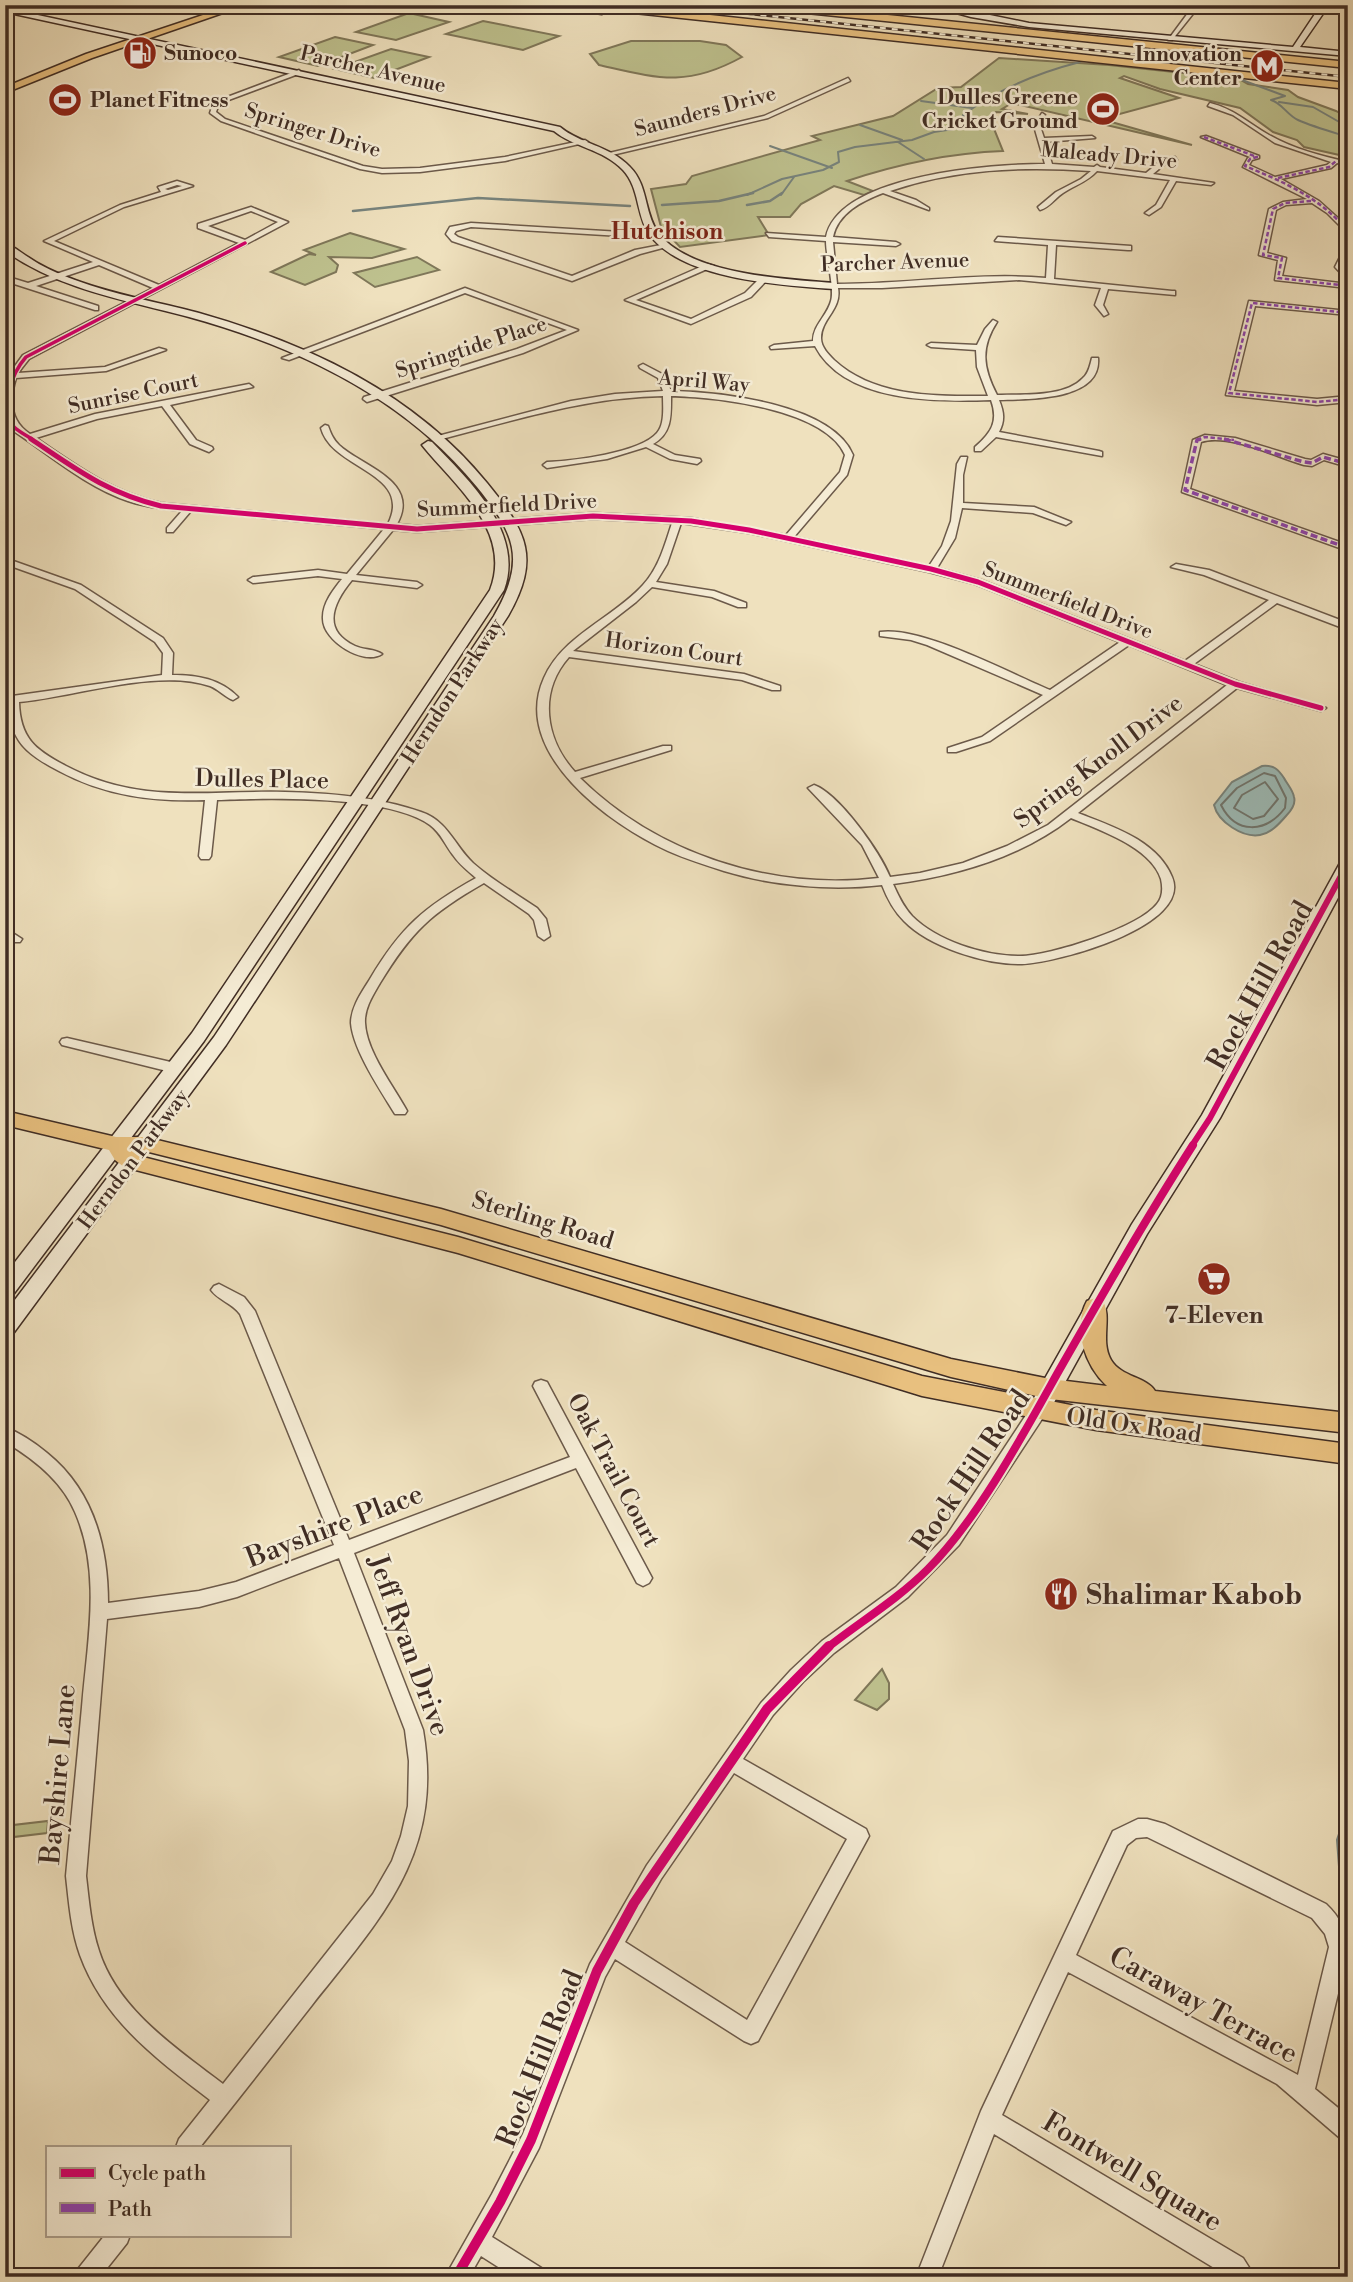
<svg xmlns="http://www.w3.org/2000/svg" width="1353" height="2282" font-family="'Libre Bodoni',serif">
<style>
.green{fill:#bec18e;stroke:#7f7759;stroke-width:2}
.water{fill:#9cbcb9;stroke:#77837d;stroke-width:2}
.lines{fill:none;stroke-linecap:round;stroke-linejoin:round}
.shore{stroke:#6e746e;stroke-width:2}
.stream-far1{stroke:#77837d;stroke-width:2}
.stream{stroke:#77837d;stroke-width:2.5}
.street-casing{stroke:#6c5a4a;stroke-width:3}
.secondary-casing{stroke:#402d24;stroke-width:3}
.primary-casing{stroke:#402d24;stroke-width:3}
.highway-casing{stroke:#402d24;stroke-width:3}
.street{fill:#f5ecd5;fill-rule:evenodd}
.secondary{fill:#f5ecd5;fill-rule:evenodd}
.primary{fill:#e8c07f;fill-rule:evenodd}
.highway{fill:#e8c07f;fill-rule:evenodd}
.rail-casing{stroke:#402d24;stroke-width:2.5}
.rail{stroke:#f5ecd5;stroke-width:2;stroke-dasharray:6;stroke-linecap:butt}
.quiet-far1{stroke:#8e44ad;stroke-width:2.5;stroke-dasharray:4.5 2.5;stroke-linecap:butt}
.quiet{stroke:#8e44ad;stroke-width:3.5;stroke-dasharray:7 3.5;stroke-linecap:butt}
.cycleway-far4-casing{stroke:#f5ecd5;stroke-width:6}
.cycleway-far3-casing{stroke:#f5ecd5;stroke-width:9}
.cycleway-far2-casing{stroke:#f5ecd5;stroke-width:10}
.cycleway-far1-casing{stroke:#f5ecd5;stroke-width:12}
.cycleway-casing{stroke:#f5ecd5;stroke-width:14}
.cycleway-far4{stroke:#d6006c;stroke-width:3.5}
.cycleway-far3{stroke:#d6006c;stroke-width:5}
.cycleway-far2{stroke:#d6006c;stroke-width:6}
.cycleway-far1{stroke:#d6006c;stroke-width:8}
.cycleway{stroke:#d6006c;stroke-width:10}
.labels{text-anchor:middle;stroke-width:5;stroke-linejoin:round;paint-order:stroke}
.far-poi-label{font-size:21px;font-weight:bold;fill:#402d24;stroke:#f5ecd5;text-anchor:start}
.far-street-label{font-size:21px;fill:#402d24;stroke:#f5ecd5}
.far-quarter-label{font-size:23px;font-weight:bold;fill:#7a1f14;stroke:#f5ecd5}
.street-label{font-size:24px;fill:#402d24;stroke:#f5ecd5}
.poi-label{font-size:24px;font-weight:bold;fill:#402d24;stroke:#f5ecd5}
.near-street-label{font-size:28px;fill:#402d24;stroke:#f5ecd5}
.near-poi-label{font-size:28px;font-weight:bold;fill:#402d24;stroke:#f5ecd5;text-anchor:start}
</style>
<rect width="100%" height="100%" fill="#efe1be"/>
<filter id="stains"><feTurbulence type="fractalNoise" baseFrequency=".00286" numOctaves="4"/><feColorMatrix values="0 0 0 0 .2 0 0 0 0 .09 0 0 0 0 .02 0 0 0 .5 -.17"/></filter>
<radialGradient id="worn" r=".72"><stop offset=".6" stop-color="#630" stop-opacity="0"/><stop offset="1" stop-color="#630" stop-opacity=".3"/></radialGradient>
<path class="green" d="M409 13 449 22 396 40 356 32Z
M483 21 559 36 523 50 446 34Z
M335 37 373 45 318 66 279 57Z
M631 41H700L726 45 742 57C686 88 657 78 599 65L590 54Z
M391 49 429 57 374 78 335 69Z
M999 58 1109 65 1239 79 1248 84 1288 90 1298 97 1336 111 1348 118V157L1304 147 1297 140 1273 132 1240 108 1160 89 1124 76 1120 78 1179 98 1101 119 1192 145 1012 103 1002 109 1028 114 996 112 990 119 1003 151C950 153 898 164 847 181L873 191 864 195 834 186 801 204 790 217H758L769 235 680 247 661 227 651 189 686 184 692 176 820 140 812 136 893 116 938 88 961 87Z
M350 233 404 249 372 258 329 257 338 265 336 272 305 285 271 272 309 254 316 255 304 250Z
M417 257 439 270 375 287 354 273Z
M882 1669 889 1683V1699L877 1710 855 1700Z
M48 1821 47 1833 5 1838V1826Z"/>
<path class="water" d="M1262 766C1274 765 1278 769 1284 778 1287 784 1293 790 1294 797 1296 804 1291 811 1286 816 1279 824 1271 833 1260 835 1243 838 1218 822 1214 805L1232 782Z
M1346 1790 1348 1791V1901L1341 1893 1337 1840 1345 1816 1341 1803Z"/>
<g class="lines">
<path class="shore" d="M1264 773 1275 776 1286 798 1285 808C1266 833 1236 835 1221 805L1237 788Z
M1265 782 1278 799 1264 816 1253 819 1234 808 1242 795Z"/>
<path class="stream-far1" d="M1242 80 1285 96 1271 100C1282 103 1287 115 1298 120 1314 127 1332 132 1348 137
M921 101 972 108
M1279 102 1313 107 1348 127
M860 125 902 140
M898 142 924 159
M770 146 832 168
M747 195 782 179 823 170 839 162 838 152 855 147 912 140 934 132 960 128 972 122 963 115C998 89 1037 73 1080 62
M781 195 794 177"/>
<path class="stream" d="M662 205 719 201 753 193
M747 205 770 201 782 193
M353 211 478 198 630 206"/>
<g class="street-casing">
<path id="street" d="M1194 5H1200L1172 40H1168Z
M299 70 301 73 226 101 217 109 216 112 225 119 363 166 382 169 420 168 505 157 585 140 588 142 505 161 420 172 382 173 360 169 289 145 221 121 210 113 212 107 222 99Z
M848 78 850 81 768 118 608 156 605 154 764 116Z
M1210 103C1234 109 1248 123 1269 135 1293 149 1321 156 1348 162V166L1337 163 1331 168 1281 179 1319 201 1348 227V234L1327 213 1312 203 1286 205 1276 210 1267 253 1286 258 1282 276 1348 284V288L1275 280 1278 260 1259 255 1269 209 1283 202 1307 199 1243 167 1248 158 1250 157 1201 137 1206 136 1259 156V158L1252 160 1249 165 1275 177 1327 165 1331 162 1275 143 1233 115 1208 106Z
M1042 113 1045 115 1040 126 1044 138 1092 136 1095 138 1045 142 1052 164 1094 167 1097 165 1100 167 1146 173 1162 160 1175 157 1177 160 1166 163 1153 174 1214 183 1211 185 1176 181 1161 207 1149 215 1145 213 1156 205 1170 180 1097 171C1087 182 1075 185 1063 193 1054 199 1050 207 1040 210L1038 207 1056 192 1081 179 1091 171C1022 166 956 169 890 191L916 200 929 208V210L883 193C862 201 838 213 833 237L896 242 900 244 896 246 833 242 837 284C907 284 978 272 1046 278L1048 245 995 241 998 237 1131 246V250H1128L1056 245 1054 279 1172 291H1175V295L1108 289 1103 305 1108 314 1104 316 1095 305 1101 288 1019 280 882 288H838C842 309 821 319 821 338 821 347 828 354 834 360 875 398 937 396 988 396L977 367 976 350 931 347 927 345 931 343 977 345 985 329 993 320 997 322C980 348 983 368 997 395 1022 394 1064 398 1083 378 1089 373 1090 365 1092 358H1098C1102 401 1028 399 999 400 1004 412 1005 421 999 432L1099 451 1102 452V456L996 437 981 451H975V447C991 433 999 422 991 400 936 402 845 403 815 346L771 349 770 347 774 345 813 341C813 325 827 316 831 301 835 289 826 257 826 241L769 237 766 233 826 237C839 174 994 164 1045 164L1034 126Z
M177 181 193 186 124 207 54 241 159 285 239 243 198 228V224L251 207 288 222 29 359 18 373 105 367 159 348 166 350 106 371 16 378C9 400 10 421 30 434L95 414 249 384 253 387 170 405 196 440 212 447 213 449 209 452 190 444 162 406 97 419 36 438C79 467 110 491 161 503L388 524C414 472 332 470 321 428L325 425 328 426C331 434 333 439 339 445 363 467 421 481 397 524L417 526 593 513 691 518 786 535 840 472 845 455C825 409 716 397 671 396 671 416 672 433 653 444L675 455 700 459 701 461 697 464 670 459 646 447 607 459 547 468 543 465 547 462C572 461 640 453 657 433 665 424 663 407 663 396 586 397 512 421 438 440L434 437 571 401 615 394 663 391 658 378 640 368 639 366 643 364 664 375 671 391C720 392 832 404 853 455L847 475 794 537 929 566 942 546 951 521 957 464 961 457H967L963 475V503L1034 507 1071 522 1066 525 1033 513 962 508 955 538 937 568 981 580 1185 661 1269 600 1204 575 1171 567 1176 564 1209 570 1348 623V630L1277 603 1194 664 1239 682 1326 708 1321 711 1237 688 1078 813C1111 826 1157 840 1172 877 1193 926 1056 963 1022 964 986 965 929 947 904 921 894 911 887 898 882 885 831 891 773 886 724 871 705 865 686 859 668 851 611 825 510 753 544 678 563 635 612 619 643 585 659 568 665 544 672 523L593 519 417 532 393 530 356 575 417 582 422 585 417 588 352 580C333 603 321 630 355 646 364 650 375 649 382 654 364 666 323 641 323 619 322 604 333 590 342 579L318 576 253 583 248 580 253 577 318 570 347 574 384 529 191 511 173 532H167V528L182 511C164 509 145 507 128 501 86 487 47 453 12 430 4 415 2 395 8 378H5V374L10 373 23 355 153 288 99 265 36 286 98 306V310H95L5 281V276L28 283 93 262 44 241 120 205 161 192 158 187ZM177 185 182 186 168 190 165 189ZM251 211 278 222 245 240 208 226ZM681 523 749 533 929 572 975 584 1120 642 1050 690C1009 673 922 626 880 632V636L911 640 927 645 1043 695 982 737 948 748V752H956L990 741 1129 645 1227 685 1048 825 1007 846 963 863 920 873 890 877C880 852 839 794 814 785L808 788 862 845 879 878C772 891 657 854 580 778L671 750V746H663L575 772C545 739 538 692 569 657L742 680 772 690H780V686L744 674 573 651 636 602 652 587 712 597 738 607H746V603L714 591 656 582 667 564ZM1071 818C1099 830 1151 847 1161 879 1163 888 1163 897 1157 904 1138 928 1050 956 1020 956 984 956 937 941 912 916 903 906 898 895 893 884 956 876 1021 857 1071 818Z
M471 223 621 232 654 231 658 233 654 235 621 236 471 227 456 231 454 234 458 237 572 276 635 250 666 244 670 246 640 254 572 281 452 241 446 234 450 227Z
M1348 247V257L1343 267 1348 274V281L1335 267 1344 249Z
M707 264 714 266 636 300 691 319 745 293 761 277 768 279 751 297 691 324 625 300Z
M465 288 578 330 523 353 367 402 363 399 364 397 517 349 567 330 465 293 289 360 282 358Z
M1249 301 1348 311V315L1255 306 1234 391 1317 399 1348 396V402L1317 405 1226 395Z
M1205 435 1235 438 1305 459 1311 460 1323 454 1348 461V467L1324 460 1312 466 1304 465C1276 457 1229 433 1201 442L1190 489 1348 545V551L1182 492 1193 440Z
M5 558 81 585 163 638 173 653 172 675C198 675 220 679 238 697L233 700C225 697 218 689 210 686 158 668 74 697 19 702 20 739 36 750 66 766 140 805 205 790 285 792 330 793 379 797 421 812 448 821 454 845 473 863 492 880 515 893 537 908L546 919 550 936 544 940 538 936 534 920 529 914 484 883C430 914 412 931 380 983 373 995 364 1009 365 1023 366 1051 394 1087 407 1111L405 1114H395C381 1091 353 1050 351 1023 351 1007 362 992 370 979 401 927 424 907 476 878 468 871 459 864 453 855 445 845 441 833 430 825 388 795 268 798 217 800L211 856 209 859H201L199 856 205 800C154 802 105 796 59 771 28 755 9 741 9 703H5V697L162 675 163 653 155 642 75 589 5 564Z
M5 928 22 939 20 942H12L5 938Z
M67 1038 175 1063 182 1068 175 1073 62 1045 60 1042 62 1039Z
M219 1284 244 1297 255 1311 349 1540 570 1457 533 1386 535 1382 541 1380 547 1382 652 1578 649 1583 643 1586 637 1583 576 1468 354 1553 423 1730C444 1852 383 1916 312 2005 275 2052 238 2100 200 2147H176L179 2139 210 2100C157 2059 104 2021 80 1955 71 1930 69 1903 66 1876 71 1820 77 1763 82 1707 87 1643 102 1573 75 1512 62 1481 34 1459 5 1442V1427C20 1433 35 1443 47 1453 93 1490 108 1546 108 1603L199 1591 236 1582 334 1545 240 1314C232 1303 218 1300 211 1290L214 1286ZM339 1558 405 1730 409 1761 408 1806 401 1836 392 1861 373 1894 223 2084C176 2048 118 2010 99 1951 91 1927 89 1901 86 1876L107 1619 199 1607 237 1597Z
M1038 1405 1044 1406 1046 1411 1044 1416 959 1545 908 1597 834 1653 803 1682 773 1715 743 1759 866 1829 869 1836 758 2041 751 2044 744 2041 615 1959 605 1977 539 2148 492 2237 543 2269 546 2277H514L481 2256 469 2277H445L492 2194 523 2134 590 1964 647 1865 761 1703 791 1670 822 1641 896 1587 947 1535 1032 1406ZM734 1773 847 1839 747 2020 625 1942 661 1879Z
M1138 1819H1147L1165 1824 1326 1904C1340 1917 1348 1933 1348 1952L1315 2089 1348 2116V2141L1340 2138 1277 2084 1068 1972 1002 2115 1243 2258 1255 2277H1229L994 2134 938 2277H916L981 2111 1113 1831ZM1147 1837 1312 1918 1325 1934 1329 1947 1298 2075 1076 1955 1127 1845 1136 1838Z
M105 2235H130L127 2243 100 2277H75L78 2269Z"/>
</g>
<g class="secondary-casing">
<path id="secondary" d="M927 5H941L1029 23 1293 47 1321 5H1329L1300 47 1348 52V56L1029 27 971 17Z
M5 8 560 127C580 144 609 145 630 167 648 185 644 211 657 231 687 275 786 279 834 283L839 286 834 289C781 285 682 280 649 234 636 215 640 188 623 170 603 149 573 147 554 131L5 12Z
M5 243C13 246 20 252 28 257 42 267 59 274 75 280 115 295 158 302 199 313 308 344 414 393 487 483 527 532 541 558 508 616L226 1045 12 1335 5 1337V1313L214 1037 494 616C526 560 516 535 477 487 405 398 298 347 189 317 125 300 61 290 5 251Z
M428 441 432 442C469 480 525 533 504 590L204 1041 12 1296 5 1298V1275L192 1033 490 590C513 531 455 486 422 445Z
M1348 858V879L1220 1118 1147 1234 1046 1417 1038 1420 1030 1417 1027 1411 1030 1405 1132 1224 1202 1115 1340 863Z"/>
</g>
<g class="primary-casing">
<path id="primary" d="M233 5H246L92 58 5 93V87L86 54Z
M5 1111 116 1137H145L441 1209 951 1359 1050 1379 1107 1386C1085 1366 1072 1328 1087 1301L1095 1298 1103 1301C1112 1318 1100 1341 1111 1360 1121 1377 1147 1377 1155 1391L1348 1413V1433L1050 1399 951 1377 441 1225 145 1151H132L139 1156 458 1237 922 1376 1096 1410 1348 1444V1464L1096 1430 922 1396 458 1253 124 1167 115 1160 109 1150 5 1125Z"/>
</g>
<g class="highway-casing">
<path id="highway" d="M535 5H616L1348 83V89L606 10 602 14Z
M753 5H789L1348 62V68L758 8Z"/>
</g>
<use href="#street" class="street"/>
<use href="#secondary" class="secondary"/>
<use href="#primary" class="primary"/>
<use href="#highway" class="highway"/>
<g class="rail-casing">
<path id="rail" d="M665 5 1348 77"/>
</g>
<use href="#rail" class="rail"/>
<path class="quiet-far1" d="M1204 137 1257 157 1250 159 1245 166C1282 181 1323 199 1348 232
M1278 178 1329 167 1336 161
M1311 201 1285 203 1273 209 1263 255 1282 258 1278 278 1348 286
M1348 249 1339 267 1348 279
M1348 313 1252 303 1229 393 1317 402 1348 399
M1197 440 1205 437 1234 440"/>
<path class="quiet" d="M1201 439 1197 440 1185 490 1348 548
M1224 439 1304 462 1312 463 1323 457 1348 464"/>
<g class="cycleway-far4-casing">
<path id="cycleway-far4" d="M33 440C28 436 19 432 14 427 0 406 11 374 26 357L245 243"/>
</g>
<g class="cycleway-far3-casing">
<path id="cycleway-far3" d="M31 439C76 469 107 493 161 506L417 529 593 516 691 521 749 530 931 569 978 582 1235 684 1321 708"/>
</g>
<g class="cycleway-far2-casing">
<path id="cycleway-far2" d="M1191 1147 1210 1118 1348 863"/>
</g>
<g class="cycleway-far1-casing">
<path id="cycleway-far1" d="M827 1648C860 1622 898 1599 928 1569 977 1520 1023 1435 1057 1374 1101 1297 1145 1220 1193 1145"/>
</g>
<g class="cycleway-casing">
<path id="cycleway" d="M456 2277 500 2202 531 2140 597 1971 634 1903 767 1709 829 1646"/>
</g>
<use href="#cycleway-far4" class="cycleway-far4"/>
<use href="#cycleway-far3" class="cycleway-far3"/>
<use href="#cycleway-far2" class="cycleway-far2"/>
<use href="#cycleway-far1" class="cycleway-far1"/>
<use href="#cycleway" class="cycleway"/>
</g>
<defs>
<g id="fuel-disc" transform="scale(1.75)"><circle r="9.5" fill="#8f2418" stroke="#f5ecd5"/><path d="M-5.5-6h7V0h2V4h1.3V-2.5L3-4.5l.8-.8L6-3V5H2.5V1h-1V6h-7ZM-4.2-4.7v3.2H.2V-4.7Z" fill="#fff"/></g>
<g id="metro-disc" transform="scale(1.75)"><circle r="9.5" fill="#8f2418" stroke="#f5ecd5"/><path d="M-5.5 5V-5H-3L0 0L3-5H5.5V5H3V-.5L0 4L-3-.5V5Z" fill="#fff"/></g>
<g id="stadium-disc" transform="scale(1.75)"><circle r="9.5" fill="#8f2418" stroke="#f5ecd5"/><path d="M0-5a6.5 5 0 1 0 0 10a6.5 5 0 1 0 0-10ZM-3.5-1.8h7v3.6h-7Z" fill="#fff"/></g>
<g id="supermarket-disc" transform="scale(1.75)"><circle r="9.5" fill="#8f2418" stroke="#f5ecd5"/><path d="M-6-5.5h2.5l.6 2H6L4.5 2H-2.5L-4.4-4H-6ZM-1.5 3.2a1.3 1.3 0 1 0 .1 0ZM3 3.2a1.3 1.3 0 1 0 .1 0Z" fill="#fff"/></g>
<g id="restaurant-disc" transform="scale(1.75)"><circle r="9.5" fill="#8f2418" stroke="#f5ecd5"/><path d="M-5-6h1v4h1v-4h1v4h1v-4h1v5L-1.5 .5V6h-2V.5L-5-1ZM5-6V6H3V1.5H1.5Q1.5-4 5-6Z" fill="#fff"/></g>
</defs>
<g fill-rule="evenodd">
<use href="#fuel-disc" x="140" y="53"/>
<use href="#metro-disc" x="1267" y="66"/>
<use href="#stadium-disc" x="65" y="100"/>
<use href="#stadium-disc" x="1103" y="109"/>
<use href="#supermarket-disc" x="1214" y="1279"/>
<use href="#restaurant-disc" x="1061" y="1594"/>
</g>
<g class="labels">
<g class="far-poi-label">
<text x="164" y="60">Sunoco</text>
<text x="1242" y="61" text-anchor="end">Innovation<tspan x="1242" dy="24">Center</tspan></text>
<text x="1078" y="104" text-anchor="end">Dulles Greene<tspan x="1078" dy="24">Cricket Ground</tspan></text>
<text x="90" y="107">Planet Fitness</text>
</g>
<g class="far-street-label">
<text transform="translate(373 69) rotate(13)" y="7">Parcher Avenue</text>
<text transform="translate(705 111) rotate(-15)" y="7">Saunders Drive</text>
<text transform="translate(313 130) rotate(17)" y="7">Springer Drive</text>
<text transform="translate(1109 155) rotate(5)" y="7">Maleady Drive</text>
<text transform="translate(895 262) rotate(-2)" y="7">Parcher Avenue</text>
<text transform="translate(471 347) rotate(-18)" y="7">Springtide Place</text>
<text transform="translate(704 381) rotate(5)" y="7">April Way</text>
<text transform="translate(133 393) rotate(-12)" y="7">Sunrise Court</text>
<text transform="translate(507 505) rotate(-3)" y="7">Summerfield Drive</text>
<text transform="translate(1068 600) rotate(21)" y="7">Summerfield Drive</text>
<text transform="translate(674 649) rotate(8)" y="7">Horizon Court</text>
<text transform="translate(452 691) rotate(-57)" y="7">Herndon Parkway</text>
<text transform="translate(133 1159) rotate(-53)" y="7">Herndon Parkway</text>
</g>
<g class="far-quarter-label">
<text x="667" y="239">Hutchison</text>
</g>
<g class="street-label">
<text transform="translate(1098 761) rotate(-37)" y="8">Spring Knoll Drive</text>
<text transform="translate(262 779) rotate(1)" y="8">Dulles Place</text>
<text transform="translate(543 1220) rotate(17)" y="8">Sterling Road</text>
<text transform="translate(1134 1425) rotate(8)" y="8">Old Ox Road</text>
<text transform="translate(614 1470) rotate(62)" y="8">Oak Trail Court</text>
</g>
<g class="poi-label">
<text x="1214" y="1323">7-Eleven</text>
</g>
<g class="near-street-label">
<text transform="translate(1259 985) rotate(-61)" y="10">Rock Hill Road</text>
<text transform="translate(970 1470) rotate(-56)" y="10">Rock Hill Road</text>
<text transform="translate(334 1525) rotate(-21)" y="10">Bayshire Place</text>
<text transform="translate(410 1645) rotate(70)" y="10">Jeff Ryan Drive</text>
<text transform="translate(57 1774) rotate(-85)" y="10">Bayshire Lane</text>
<text transform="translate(1204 2004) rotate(29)" y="10">Caraway Terrace</text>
<text transform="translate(539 2058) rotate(-68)" y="10">Rock Hill Road</text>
<text transform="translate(1133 2171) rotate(31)" y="10">Fontwell Square</text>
</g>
<g class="near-poi-label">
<text x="1086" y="1604">Shalimar Kabob</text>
</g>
</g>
<rect width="1353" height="2282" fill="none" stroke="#efe1be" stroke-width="28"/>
<rect x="7" y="7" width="1339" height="2268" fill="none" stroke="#402d24" stroke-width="3.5"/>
<rect x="14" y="14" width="1325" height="2254" fill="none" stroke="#402d24" stroke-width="2"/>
<rect x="46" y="2146" width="245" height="91" fill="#f5ecd5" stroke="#ada08e" stroke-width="2"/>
<rect x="60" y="2168" width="35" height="10" fill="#d6006c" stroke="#ada08e" stroke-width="2"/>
<text x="108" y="2180" font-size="21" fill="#402d24">Cycle path</text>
<rect x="60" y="2203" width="35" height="10" fill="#8e44ad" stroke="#ada08e" stroke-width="2"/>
<text x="108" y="2216" font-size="21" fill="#402d24">Path</text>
<rect width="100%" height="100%" filter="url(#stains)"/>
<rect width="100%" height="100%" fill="url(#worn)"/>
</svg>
